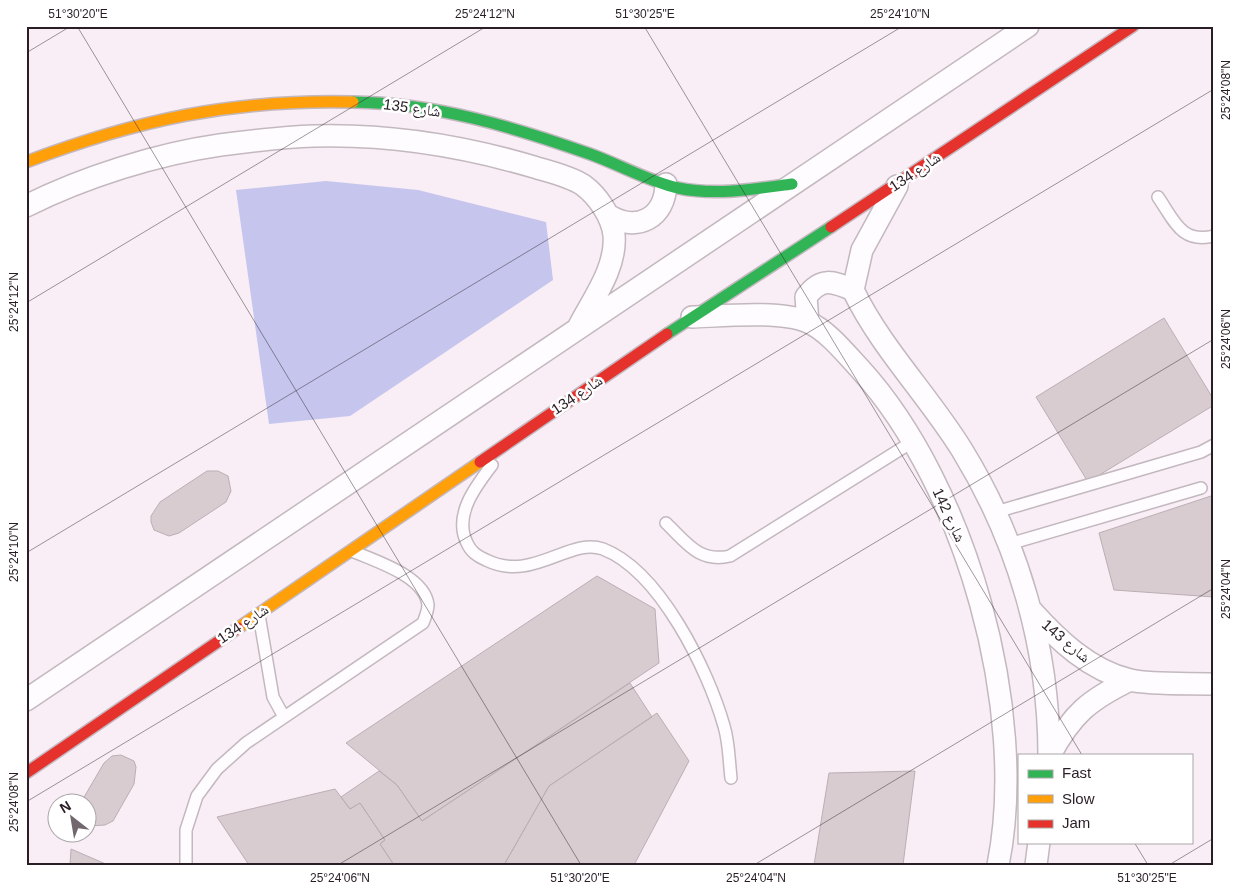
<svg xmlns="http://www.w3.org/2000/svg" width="1240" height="891" font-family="Arial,'Noto Naskh Arabic',sans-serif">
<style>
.water{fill:#c5c5ed}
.building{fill:#d9ccd1;stroke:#bbafb3}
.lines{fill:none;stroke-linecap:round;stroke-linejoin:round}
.lane-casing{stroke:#c3b8bf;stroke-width:14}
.street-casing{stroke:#c3b8bf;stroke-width:24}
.fast-casing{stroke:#c3b8bf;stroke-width:14}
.slow-casing{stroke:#c3b8bf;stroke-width:14}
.jam-casing{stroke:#c3b8bf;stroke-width:14}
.lane{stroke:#fefcfe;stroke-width:11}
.street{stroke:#fefcfe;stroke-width:21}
.fast{stroke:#30b455;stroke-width:11}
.slow{stroke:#ff9f0a;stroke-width:11}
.jam{stroke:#e5322d;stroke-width:11}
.ticks{fill:none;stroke:#2a1e26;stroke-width:1;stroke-opacity:0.45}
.labels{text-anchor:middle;stroke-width:5;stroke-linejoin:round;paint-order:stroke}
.street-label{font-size:15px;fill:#2a1e26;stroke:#fff}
.neatline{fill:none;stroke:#2a1e26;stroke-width:2}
.ticks-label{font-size:12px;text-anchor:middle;fill:#2a1e26}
</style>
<rect width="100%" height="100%" fill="#f9eef5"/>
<path class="water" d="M326 181 418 190 546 222 553 280 350 416 269 424 236 190Z"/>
<path class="building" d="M1164 318 1214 400V405L1088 482 1036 397Z
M207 471H218L228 476 231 491 226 502 179 533 169 536 154 530 151 522V516L160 502Z
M1214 495V597L1114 590 1099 533Z
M597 576 655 609 659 663 422 821 397 785 346 743Z
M630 683 652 717 549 786 504 865H394L380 844 385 840 360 803 350 809 341 797 379 771 397 785 422 821Z
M657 713 689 761 634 865H504L549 786Z
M121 755 134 761 136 767 134 784 113 821 105 825 90 826 88 825V804H80L104 763 112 756Z
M915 771 903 865H814L829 773Z
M335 789 350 809 360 803 385 840 380 844 394 865H249L217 817Z
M71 849 108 865H70Z"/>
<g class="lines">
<g class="lane-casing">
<path id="lane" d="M1158 197C1174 220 1181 244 1214 236
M492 465C476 486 453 515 467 543 471 552 477 556 486 560 533 583 569 537 603 549 660 571 708 670 724 726 729 742 729 761 731 778
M996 512 1201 452 1214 445
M666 523C687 543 699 563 730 556L912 442
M1009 544 1201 488
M259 615 273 697 284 717
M186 865V830L197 796 217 769 246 743 423 623C425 618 428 610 428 605 425 576 375 561 352 551"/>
</g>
<g class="street-casing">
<path id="street" d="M897 186 862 250 853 290C881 348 928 395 962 450 1018 541 1049 648 1049 755
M26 206C84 177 157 154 220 145 251 141 283 137 314 136 388 134 463 146 534 167 550 172 569 176 583 185 598 196 612 217 614 235 617 267 593 299 579 326
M608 215C637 233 665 218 666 184
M692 317C722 316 781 310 808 322 828 331 846 354 861 370 966 486 1029 711 998 865
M808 322 806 297C821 277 832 281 853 290
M1031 610C1058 640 1089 670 1130 680 1151 685 1191 683 1214 684
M26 700 1028 26
M1050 755C1072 714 1089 700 1130 680
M1036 865 1039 842"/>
</g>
<g class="fast-casing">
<path id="fast" d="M353 102C434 103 514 127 590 154 618 164 650 182 678 188 716 196 755 189 792 184
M667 334 831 227"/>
</g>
<g class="slow-casing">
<path id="slow" d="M26 162C136 120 234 99 353 102
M238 628 480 462"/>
</g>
<g class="jam-casing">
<path id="jam" d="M831 227 1133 26
M480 462 667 334
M26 773 238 628"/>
</g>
<use href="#lane" class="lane"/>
<use href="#street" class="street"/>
<use href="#fast" class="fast"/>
<use href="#slow" class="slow"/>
<use href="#jam" class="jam"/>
</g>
<path class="ticks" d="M77 26 581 865M644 26 1082 755M1211 26 1214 31M26 53 71 26M26 303 487 26M26 553 903 26M26 802 1214 89M1134 842 1148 865M338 865 1214 339M754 865 1214 588M1169 865 1214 838"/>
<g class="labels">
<g class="street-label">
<text transform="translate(412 108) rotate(8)" y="5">شارع 135</text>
<text transform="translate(915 172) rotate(-34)" y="5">شارع 134</text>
<text transform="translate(577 395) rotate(-34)" y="5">شارع 134</text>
<text transform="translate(949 515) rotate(65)" y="5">شارع 142</text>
<text transform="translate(243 624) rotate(-34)" y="5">شارع 134</text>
<text transform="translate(1066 641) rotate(40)" y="5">شارع 143</text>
</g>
</g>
<rect width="1240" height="891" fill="none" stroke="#ffffff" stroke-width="55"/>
<rect x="1018" y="754" width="175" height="90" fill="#ffffff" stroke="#aaa5a8"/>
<rect x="1028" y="770" width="25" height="8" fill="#30b455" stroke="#aaa5a8"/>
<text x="1062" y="778" font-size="15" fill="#2a1e26">Fast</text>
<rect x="1028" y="795" width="25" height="8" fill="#ff9f0a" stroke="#aaa5a8"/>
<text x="1062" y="804" font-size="15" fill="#2a1e26">Slow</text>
<rect x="1028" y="820" width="25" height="8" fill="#e5322d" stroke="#aaa5a8"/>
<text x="1062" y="828" font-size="15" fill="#2a1e26">Jam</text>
<g transform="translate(72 818) rotate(329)"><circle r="24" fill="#ffffff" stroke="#aaa5a8"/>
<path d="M0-4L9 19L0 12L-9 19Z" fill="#72676e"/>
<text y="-8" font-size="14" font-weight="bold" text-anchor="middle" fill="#2a1e26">N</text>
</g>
<rect x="28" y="28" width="1184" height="836" class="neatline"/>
<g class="ticks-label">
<text x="78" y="18">51°30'20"E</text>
<text x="485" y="18">25°24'12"N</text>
<text x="645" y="18">51°30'25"E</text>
<text x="900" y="18">25°24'10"N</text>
<text transform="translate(1226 90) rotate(-90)" y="4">25°24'08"N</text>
<text transform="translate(14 302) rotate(-90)" y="4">25°24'12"N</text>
<text transform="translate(1226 339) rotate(-90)" y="4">25°24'06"N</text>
<text transform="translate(14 552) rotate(-90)" y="4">25°24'10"N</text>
<text transform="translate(1226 589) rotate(-90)" y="4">25°24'04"N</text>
<text transform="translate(14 802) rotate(-90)" y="4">25°24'08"N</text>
<text x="340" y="882">25°24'06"N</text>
<text x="580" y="882">51°30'20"E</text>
<text x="756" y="882">25°24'04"N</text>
<text x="1147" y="882">51°30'25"E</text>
</g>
</svg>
